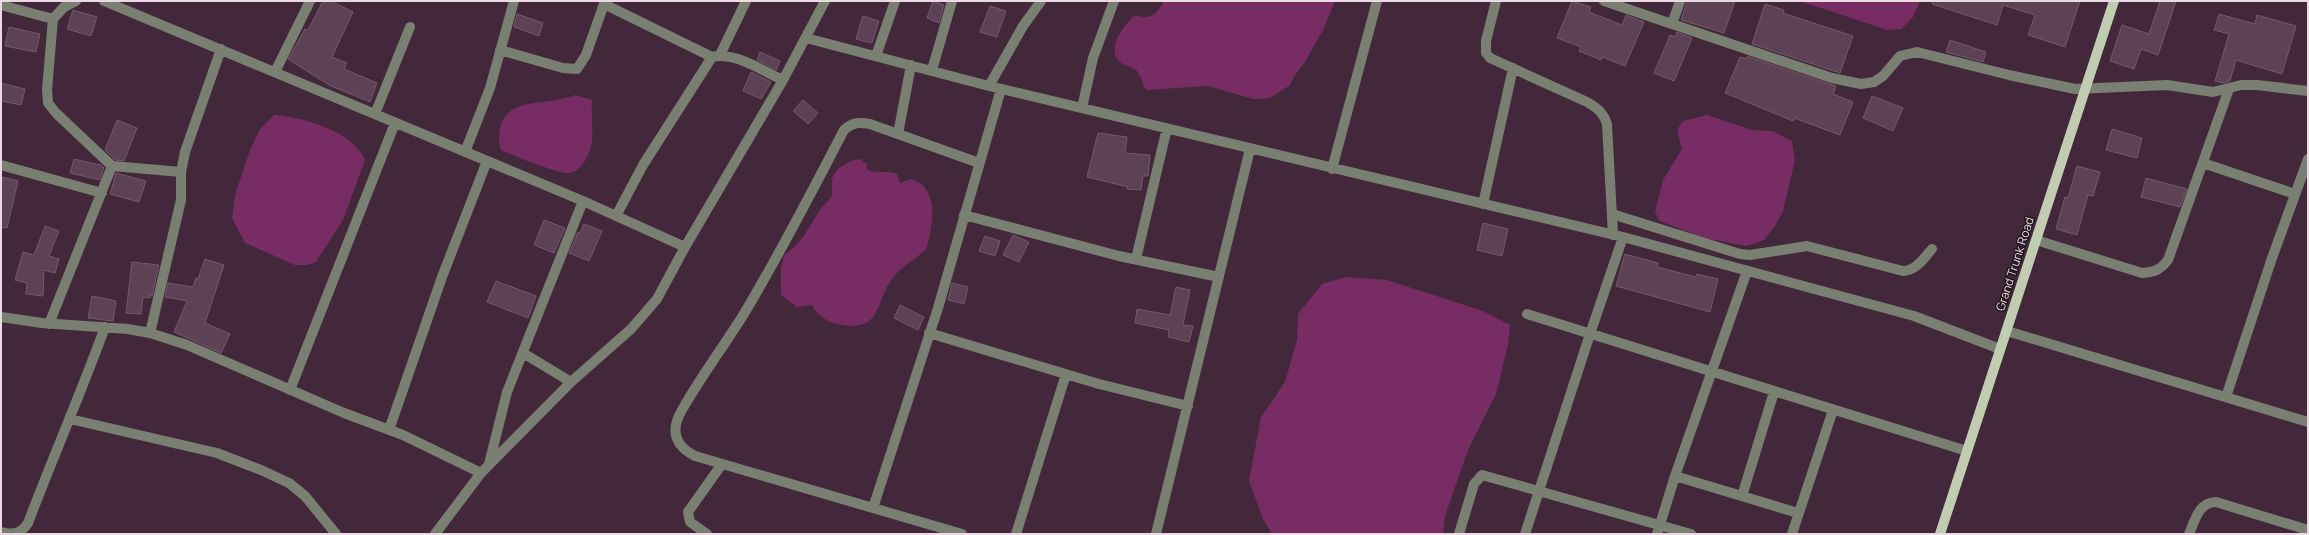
<svg xmlns="http://www.w3.org/2000/svg" width="2309" height="535" font-family="Manrope,sans-serif">
<style>
.water{fill:#772c64}
.building{fill:#5d4154;stroke:#75586b}
.lines{fill:none;stroke-linecap:round;stroke-linejoin:round}
.minor{stroke:#798072;stroke-width:10}
.major{stroke:#c0cdb1;stroke-width:10}
.labels{text-anchor:middle;stroke-width:3;stroke-linejoin:round;paint-order:stroke}
.street-label{font-size:12px;fill:#ebdae4;stroke:#21161d}
</style>
<rect width="100%" height="100%" fill="#42283a"/>
<path class="water" d="M1164 1H1335L1323 30 1305 62 1296 74 1289 86 1270 98 1253 99 1208 86 1146 90C1143 85 1141 75 1136 70 1132 66 1123 66 1119 61 1106 47 1125 24 1135 15 1152 20 1156 15 1164 1Z
M1800 1H1920L1913 17 1901 29 1887 30Z
M576 95 592 100C591 113 593 127 592 140 591 152 582 173 568 173 558 174 512 155 501 150 498 142 499 137 500 129 504 107 524 104 543 102 554 101 565 98 576 95Z
M274 115C303 117 353 131 365 160L343 220 316 262 308 265H295L245 243 232 218 235 195 250 150 260 129Z
M1707 115 1752 130 1772 131 1792 141 1795 160 1783 211 1775 226 1764 240 1747 246 1704 238 1660 221 1655 212 1663 180 1682 149 1677 130 1683 121Z
M860 159 867 164V170C878 174 887 170 897 174L900 183 911 179C915 181 922 183 924 187 938 203 931 230 927 248 918 258 905 264 896 274 873 299 886 334 837 324 827 322 816 314 812 305L797 307 781 295V269L784 255C805 240 807 229 820 210 823 205 830 200 832 195 833 190 831 185 832 180 834 168 850 160 860 159Z
M1346 277 1387 280 1483 311 1510 325 1508 345 1496 394 1468 450 1445 516 1443 534H1272L1263 519 1249 481 1261 417 1285 382 1297 340 1298 314 1322 284Z"/>
<path class="building" d="M323 1H331L353 12 332 57 347 63 344 69 377 83 370 102 329 85 288 59 305 29 308 30Z
M933 1 944 5 939 23 927 18Z
M1572 1 1591 7 1589 12 1622 25 1626 15 1644 22 1625 66 1602 57 1601 60 1579 51 1581 47 1557 38Z
M1687 1H1735L1724 33 1681 20Z
M1933 1H2080L2065 47 2028 35 2035 15 2003 5 1997 25 1932 4Z
M2160 1H2176L2158 55 2141 49 2134 69 2110 61 2122 25 2149 34Z
M1765 4 1784 10 1783 13 1853 36 1840 73 1752 44Z
M990 6 1006 11 997 37 980 32Z
M73 10 97 17 91 36 67 29Z
M517 14 543 23 539 36 514 27Z
M2219 14 2255 24 2257 15 2296 26 2282 74 2236 60 2230 81 2223 83 2215 81 2229 34 2214 30Z
M863 16 879 21 872 43 856 39Z
M9 27 40 34 36 52 5 46Z
M1677 32 1692 38 1674 81 1654 73 1670 35 1675 37Z
M1950 40 1986 52 1983 62 1946 52Z
M760 52 780 61 776 70 757 60Z
M1747 56 1836 86 1833 94 1853 102 1840 135 1794 118 1793 121 1725 93 1740 57 1747 59Z
M751 72 771 82 761 99 743 91Z
M1 83 25 89 21 105 1 101Z
M1872 96 1903 108 1893 131 1863 118Z
M803 100 818 113 808 124 793 111Z
M117 120 137 128 124 161 115 160 105 150Z
M2112 129 2142 138 2137 158 2106 150Z
M1098 133 1127 137 1125 153 1150 155 1148 176H1143L1141 190 1127 189 1128 187 1087 177Z
M74 159 99 165 100 164 104 168 100 180 70 173Z
M2077 166 2100 172 2093 196 2088 195 2077 235 2056 229 2065 197 2068 198Z
M116 173 146 181 139 202 110 194Z
M3 177 18 181 7 228 1 227V188Z
M2146 178 2187 189 2180 207 2141 197Z
M544 220 565 228 554 253 534 245Z
M1483 223 1508 229 1502 256 1477 250Z
M584 224 602 231 589 261 569 253 578 232 580 233Z
M45 226 59 231 49 256 59 259 55 273 44 270 43 296 26 294 27 283 15 280 23 252 34 255Z
M1013 235 1029 242 1019 262 1003 255Z
M985 236 1000 241 995 256 979 251Z
M1625 254 1658 263 1657 267 1696 277 1697 274 1718 279 1710 312 1616 286Z
M205 259 224 265 205 323 230 334 221 353 174 332 187 301 165 297 168 283 193 287 196 278 198 279Z
M132 262 159 265 152 296 150 295V298L143 297 141 314 126 313Z
M496 281 536 296 528 318 487 302Z
M952 283 968 287 964 304 948 300Z
M1176 287 1190 290 1183 325 1193 326 1189 342 1168 337 1169 330 1135 323 1137 309 1170 315Z
M92 296 116 301 113 321 88 318Z
M900 305 924 317 918 330 894 318Z"/>
<g class="lines">
<path class="minor" d="M104 1 583 201 685 247
M1496 1 1486 41V53L1490 58 1587 102C1597 108 1603 112 1607 124L1613 235
M1604 1 1832 78 1861 84 1874 82 1883 76 1900 56 1917 52 2009 75 2075 89 2167 85 2213 92 2241 85H2257L2308 91
M604 4 712 57
M1 5 53 19
M1672 24 1680 1
M806 38 989 86 1623 237 1914 316 2000 349
M500 50 563 68 577 69 586 55 605 1
M720 55 746 1
M876 56 895 1
M932 70 952 1
M275 72 310 1
M989 86 1023 26 1041 1
M1082 108 1093 58 1114 1
M375 114 410 27
M898 134 911 65
M465 152 490 88 514 1
M2203 163 2295 194
M1 165 102 193
M112 166 181 172
M1332 169 1377 1
M1483 204 1513 68
M1612 214 1740 254 1750 255 1807 246 1903 271C1917 270 1923 259 1932 249
M964 215 1119 256 1219 277
M616 216 643 165 712 57C734 51 762 71 783 80
M2036 240 2142 273C2155 272 2160 270 2168 260L2229 89
M1136 259 1167 128
M1527 314 1967 451
M1 317 42 323 128 329 150 333 187 345 344 413 403 435 481 473
M49 324 112 166 56 113 48 103 47 90 53 19 64 7 76 1
M2007 331 2308 422
M150 333 181 200V172L185 152 221 49
M929 333 1099 384 1188 406
M523 353 571 382
M290 390 395 123
M2226 397 2272 258 2308 159
M70 419 217 453 261 470 289 483 305 496 336 534
M389 430 442 277 487 161
M489 464 507 392 583 201
M1675 476 1798 513
M1742 496 1774 392
M873 508 938 308 1001 89
M1 532C13 535 21 534 28 523 53 457 81 393 105 327
M435 534 481 473 571 382 631 329 657 299 685 247 783 80 825 1
M707 534 690 522 688 512 722 464
M962 534 695 456C683 450 673 440 676 425 677 416 684 407 689 398 706 370 725 344 742 317 779 256 811 193 844 130 853 122 859 122 870 124L979 163
M1016 534 1066 374
M1156 534 1250 149
M1459 534 1474 484 1482 475 1691 534
M1525 534 1590 334 1623 237
M1657 534 1675 476 1747 271
M1792 534 1833 410
M2189 534C2195 520 2199 502 2216 502L2308 530"/>
<path class="major" d="M1940 534 2114 1"/>
</g>
<g class="labels">
<g class="street-label">
<text transform="translate(2015 264) rotate(-72)" y="4">Grand Trunk Road</text>
</g>
</g>
<rect width="2309" height="535" fill="none" stroke="#ebdae4" stroke-width="4"/>
</svg>
